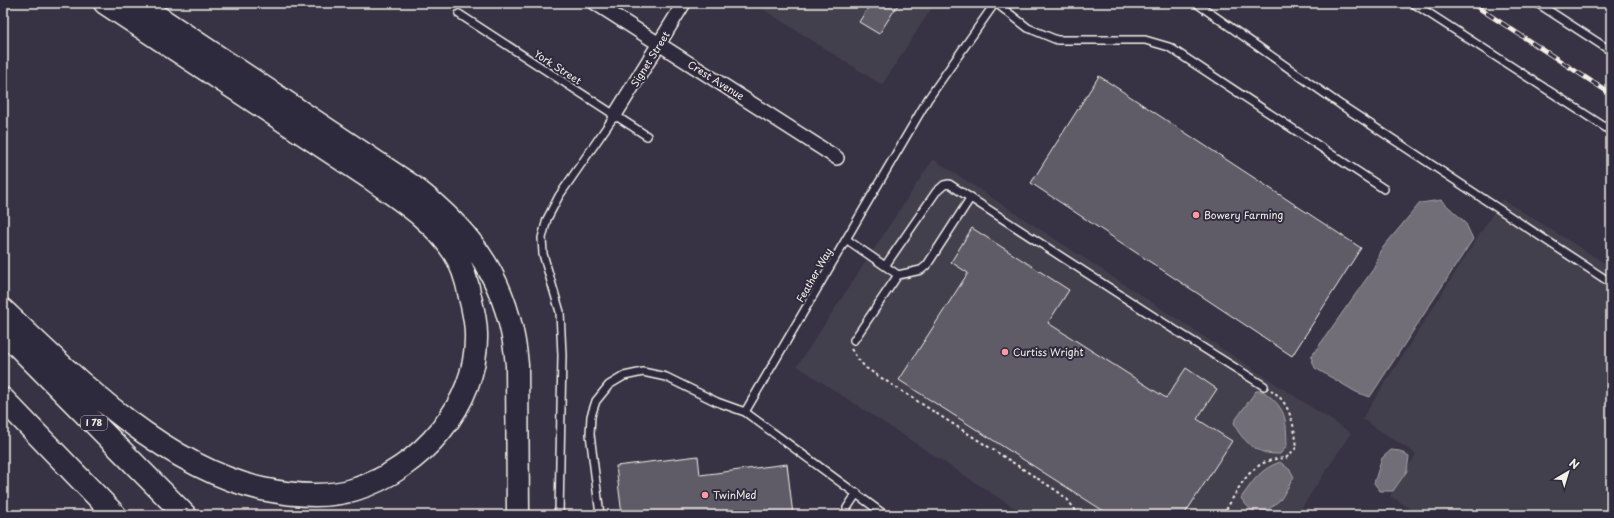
<svg xmlns="http://www.w3.org/2000/svg" width="1614" height="518" font-family="'Playpen Sans',sans-serif">
<style>
.built{fill:#433f4e}
.water{fill:#726e77;stroke:#a6a2a4}
.building{fill:#5f5c67;stroke:#f4f1e8}
.lines{fill:none;stroke-linecap:round;stroke-linejoin:round}
.service-casing{stroke:#f4f1e8;stroke-width:10}
.minor-casing{stroke:#f4f1e8;stroke-width:16}
.motorway-casing{stroke:#f4f1e8;stroke-width:25}
.path{stroke:#f4f1e8;stroke-width:2;stroke-dasharray:3 3;stroke-linecap:butt}
.service{stroke:#2f2a3d;stroke-width:7}
.minor{stroke:#2f2a3d;stroke-width:13}
.motorway{stroke:#2f2a3d;stroke-width:22}
.rail-casing{stroke:#f4f1e8;stroke-width:4.5}
.rail{stroke:#2f2a3d;stroke-width:3;stroke-dasharray:9;stroke-linecap:butt}
.poi-dot{fill:#ff9aa2;stroke:#2f2a3d;stroke-width:1.5}
.labels{text-anchor:middle;stroke-width:4;stroke-linejoin:round;paint-order:stroke}
.shield{fill:#2f2a3d;stroke:#b9b5b5;stroke-width:1}
.shield-label{font-size:9px;font-weight:bold;fill:#f4f1e8}
.street-label{font-size:10px;fill:#f4f1e8;stroke:#2f2a3d}
.poi-label{font-size:10px;fill:#f4f1e8;stroke:#2f2a3d;text-anchor:start}
</style>
<rect width="100%" height="100%" fill="#373244"/>
<filter id="ink" filterUnits="userSpaceOnUse"><feTurbulence type="fractalNoise" baseFrequency=".025" numOctaves="2"/><feDisplacementMap in="SourceGraphic" scale="8" xChannelSelector="R" yChannelSelector="G"/><feConvolveMatrix kernelMatrix="1 2 1 2 8 2 1 2 1" color-interpolation-filters="sRGB"/></filter>
<g filter="url(#ink)">
<path class="built" d="M753 3H935L882 85Z
M933 159 1351 433 1297 515H1025L797 366Z
M1502 199 1611 267V515H1420L1390 496 1416 454 1362 419Z"/>
<path class="water" d="M1441 200 1465 222 1473 239 1370 397 1356 392 1315 368 1311 357 1374 268 1380 251 1420 203Z
M1256 391H1263C1287 409 1286 418 1287 446L1280 454C1276 454 1271 454 1267 453 1254 451 1237 435 1234 422Z
M1391 450 1400 451 1409 457 1407 471 1393 491H1380L1374 483 1382 458Z
M1280 462 1290 470 1294 477 1281 499 1262 515C1252 512 1247 507 1241 498 1253 481 1260 469 1280 462Z"/>
<path class="building" d="M871 3H899L879 34 859 22Z
M1099 76 1361 248 1292 356 1031 183Z
M972 228 1069 290 1048 323 1166 398 1186 368 1217 389 1197 419 1232 441 1184 515H1110L899 380 968 273 951 262Z
M698 456 700 475 787 464 793 515H622L616 466Z"/>
<g class="lines">
<g class="service-casing">
<path id="service" d="M996 3 1028 28 1057 40H1145L1169 47 1384 189
M1196 3 1341 105 1611 283
M1413 3 1611 131
M1537 3 1611 51
M459 14 647 136
M846 239 898 275 854 340
M885 266 936 192 944 185 949 184 1162 322 1264 386
M898 275 921 270 927 265 971 197
M3 514 4 515
M559 515 562 355 560 312 543 254 542 238 547 219 559 196 615 115
M600 515 590 434 591 416 596 401 609 385 624 376 643 372 666 377 717 402 745 412
M847 515V508L857 493
M885 515 745 412 928 99 995 3
M1611 515V514"/>
</g>
<g class="minor-casing">
<path id="minor" d="M595 3 837 158
M615 115 684 3"/>
</g>
<g class="motorway-casing">
<path id="motorway" d="M137 3 412 186C475 234 510 285 517 365L518 515
M3 310C73 377 164 467 262 489 291 495 326 499 356 489 420 469 478 405 476 334 476 321 473 309 470 297 467 281 462 264 453 251 433 220 399 199 370 178L105 3
M3 331 185 515
M3 399 115 515"/>
</g>
<path class="path" d="M851 349 858 359 866 368 1057 491 1067 499 1079 515
M1223 515C1240 487 1249 459 1286 458L1297 447C1294 425 1290 402 1271 390"/>
<use href="#service" class="service"/>
<use href="#minor" class="minor"/>
<use href="#motorway" class="motorway"/>
<g class="rail-casing">
<path id="rail" d="M1471 3 1611 94"/>
</g>
<use href="#rail" class="rail"/>
</g>
</g>
<g class="poi-dot">
<circle cx="1196" cy="215" r="4"/>
<circle cx="1005" cy="352" r="4"/>
<circle cx="705" cy="495" r="4"/>
</g>
<g class="labels">
<rect class="shield" x="81" y="416" width="26" height="14" rx="3"/>
<g class="shield-label">
<text x="94" y="426">I 78</text>
</g>
<g class="street-label">
<text transform="translate(650 59) rotate(-58)" y="4">Signet Street</text>
<text transform="translate(558 67) rotate(33)" y="4">York Street</text>
<text transform="translate(716 80) rotate(32)" y="4">Crest Avenue</text>
<text transform="translate(814 275) rotate(-60)" y="4">Feather Way</text>
</g>
<g class="poi-label">
<text x="1204" y="219">Bowery Farming</text>
<text x="1013" y="356">Curtiss Wright</text>
<text x="713" y="499">TwinMed</text>
</g>
</g>
<rect width="1614" height="518" fill="none" stroke="#2f2a3d" stroke-width="16"/>
<rect x="8" y="8" width="1598" height="502" fill="none" stroke="#f4f1e8" stroke-width="1.5" filter="url(#ink)"/>
<g transform="translate(1568 472) rotate(38)" stroke="#2f2a3d" stroke-width="3" paint-order="stroke">
<path d="M0-3L7 15L0 10L-7 15Z" fill="#f4f1e8"/>
<text y="-6" font-size="11" font-weight="bold" text-anchor="middle" fill="#f4f1e8">N</text>
</g>
</svg>
